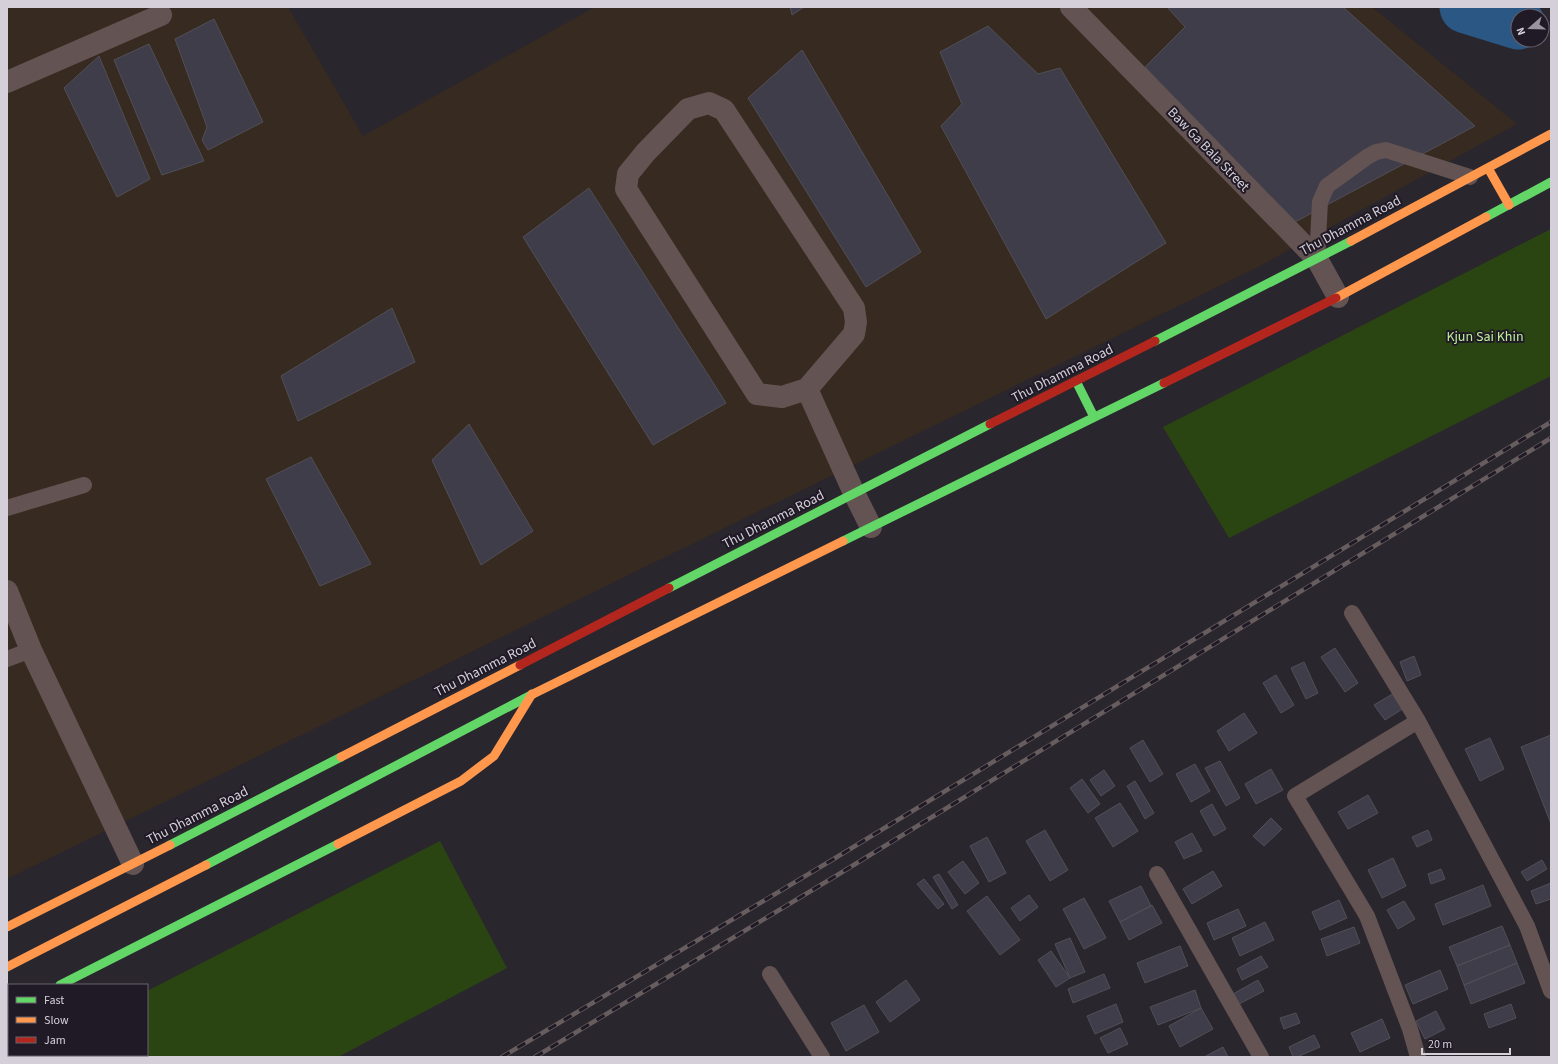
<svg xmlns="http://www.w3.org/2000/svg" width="1558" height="1064" font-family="'Source Sans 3',sans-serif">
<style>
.industrial{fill:#372a20}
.green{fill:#2a4512}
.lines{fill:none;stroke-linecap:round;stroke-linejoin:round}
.river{stroke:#2a5783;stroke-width:53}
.building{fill:#3f3d4a;stroke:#514f56}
.lane{stroke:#635352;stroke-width:16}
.street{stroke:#635352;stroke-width:22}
.fast{stroke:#63d668;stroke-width:9}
.slow{stroke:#ff974d;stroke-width:9}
.jam{stroke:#b3261e;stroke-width:9}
.rail-casing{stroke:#675d5f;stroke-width:4.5}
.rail{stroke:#201a26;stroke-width:3;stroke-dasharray:9;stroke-linecap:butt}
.labels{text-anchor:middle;stroke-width:4;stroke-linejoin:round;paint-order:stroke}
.street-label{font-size:14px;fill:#d4cfd8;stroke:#201a26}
.park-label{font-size:14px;fill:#bbf099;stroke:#201a26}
</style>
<rect width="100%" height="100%" fill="#2a262d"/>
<path class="industrial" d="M7 7H288L363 136 595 7H1372L1517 124 1260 266 7 879Z"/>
<path class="green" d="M1551 229V376L1229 538 1163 427Z
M440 841 507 968 338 1057H20L23 1055H147V991Z"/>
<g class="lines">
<path class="river" d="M1466 7 1518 23"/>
</g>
<path class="building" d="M790 7H804L792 15Z
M1167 7H1343L1475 126 1295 222 1145 67 1185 27Z
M214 19 263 122 208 150 202 140 207 127 175 39Z
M988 26 1038 74 1060 68 1166 243 1046 319 941 126 962 104 940 52Z
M149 44 204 161 162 175 114 60Z
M802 50 921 252 866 287 748 98Z
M99 56 150 179 117 197 64 88Z
M589 188 726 403 653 445 523 237Z
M392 308 415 362 298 421 281 376Z
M469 424 533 531 481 565 432 460Z
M311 457 371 564 320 586 266 479Z
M1335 648 1358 683 1345 692 1321 657Z
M1414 656 1421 675 1407 681 1400 662Z
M1304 662 1318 693 1306 699 1291 668Z
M1276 675 1294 705 1281 713 1263 683Z
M1394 693 1404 708 1385 720 1374 705Z
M1244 713 1257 733 1229 751 1217 731Z
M1551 735V824L1521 747Z
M1490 738 1504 769 1480 781 1465 749Z
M1143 740 1163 774 1150 782 1130 748Z
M1220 761 1240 798 1226 806 1205 768Z
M1195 764 1210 791 1191 802 1176 774Z
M1271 769 1283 790 1256 804 1245 784Z
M1104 770 1115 786 1101 796 1090 780Z
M1082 779 1100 804 1088 813 1070 788Z
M1135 781 1154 813 1145 819 1127 786Z
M1368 795 1378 813 1348 829 1338 812Z
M1120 803 1138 831 1113 847 1095 818Z
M1212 804 1226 829 1214 836 1200 811Z
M1271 818 1282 829 1264 846 1253 836Z
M1045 830 1068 870 1050 881 1026 841Z
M1428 830 1432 840 1417 847 1412 837Z
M1192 833 1202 851 1184 859 1175 842Z
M987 837 1006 873 989 882 970 846Z
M1393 858 1406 886 1382 898 1368 870Z
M1542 860 1547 869 1527 881 1521 872Z
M963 861 979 883 965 894 948 872Z
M1441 869 1445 879 1431 884 1428 874Z
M1213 871 1222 886 1192 904 1183 889Z
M939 874 958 905 952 909 933 877Z
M924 879 944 904 938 909 917 884Z
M1551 883V899L1536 904 1531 891Z
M1483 885 1491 906 1443 925 1435 904Z
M1141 886 1151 906 1120 922 1109 901Z
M1029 895 1038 907 1020 921 1011 908Z
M987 896 1020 940 1000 955 967 911Z
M1084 898 1106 938 1084 949 1063 909Z
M1339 900 1347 918 1320 930 1312 912Z
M1404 901 1415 919 1398 929 1387 910Z
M1152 905 1162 923 1129 940 1120 922Z
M1238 909 1246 926 1214 940 1207 923Z
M1265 922 1274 940 1240 956 1232 938Z
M1502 926 1510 945 1457 966 1449 947Z
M1354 927 1360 943 1327 956 1321 939Z
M1070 938 1085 972 1070 978 1055 944Z
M1510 945 1517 963 1464 985 1457 966Z
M1180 946 1188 966 1145 983 1137 963Z
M1051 951 1070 978 1056 987 1038 960Z
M1261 956 1268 967 1242 980 1237 969Z
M1517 963 1525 983 1471 1004 1464 985Z
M1440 970 1448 989 1413 1004 1405 985Z
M1104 974 1110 988 1073 1003 1068 989Z
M906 980 920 1000 890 1022 876 1002Z
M1258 980 1264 991 1239 1004 1233 994Z
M1195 990 1201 1008 1158 1025 1150 1007Z
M1116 1004 1123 1022 1095 1034 1087 1016Z
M1511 1004 1516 1018 1489 1028 1484 1014Z
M864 1005 879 1032 846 1051 831 1023Z
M1201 1008 1213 1029 1180 1047 1169 1026Z
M1436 1011 1445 1029 1425 1039 1416 1021Z
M1296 1013 1300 1023 1284 1029 1280 1018Z
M1382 1019 1390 1038 1360 1052 1351 1033Z
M1120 1028 1128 1044 1108 1053 1100 1038Z
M1314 1035 1320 1047 1297 1057H1293L1289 1047Z
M1223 1047 1228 1057H1204Z"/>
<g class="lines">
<path class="lane" d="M1317 259 1320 202 1327 186 1367 157 1376 152 1386 150 1470 177
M7 508 84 485
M1352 613 1418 721 1527 926 1551 991
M7 659 31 650
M1157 874 1261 1057
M770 974 822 1057
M1418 1057 1410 1029 1367 916 1295 796 1418 721"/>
<path class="street" d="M1071 7 1317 259 1338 297
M7 82 161 15
M709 103 724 110 854 308 856 322 854 334 807 389 782 397 757 394 626 189 628 174 646 152 688 109Z
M807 389 854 493 871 527
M7 591 31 650 133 864"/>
<path class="fast" d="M1486 217 1551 182
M1155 341 1351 241
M1076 381 1094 417
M843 541 1164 383
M669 588 990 424
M170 845 341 757
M206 865 533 694
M60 985 338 844"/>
<path class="slow" d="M1488 168 1509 205
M1351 241 1551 134
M1336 298 1486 217
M533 694 843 541
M341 757 520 665
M338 844 461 781 494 756 532 694
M7 927 170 845
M7 967 206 865
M7 1012 9 1011"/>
<path class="jam" d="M1164 383 1336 298
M990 424 1155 341
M520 665 669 588"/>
<g class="rail-casing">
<path id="rail" d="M502 1057 832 860 1551 422
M535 1057 839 874 1551 438"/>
</g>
<use href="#rail" class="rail"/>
</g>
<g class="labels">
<g class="street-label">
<text transform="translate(1209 149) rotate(46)" y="5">Baw Ga Bala Street</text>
<text transform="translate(1350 225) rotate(-28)" y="5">Thu Dhamma Road</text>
<text transform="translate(1062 373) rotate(-27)" y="5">Thu Dhamma Road</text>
<text transform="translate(773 519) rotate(-27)" y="5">Thu Dhamma Road</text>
<text transform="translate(485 667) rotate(-27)" y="5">Thu Dhamma Road</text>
<text transform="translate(197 815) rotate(-27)" y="5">Thu Dhamma Road</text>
</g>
<g class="park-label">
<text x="1485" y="341">Kjun Sai Khin</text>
</g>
</g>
<rect width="1558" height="1064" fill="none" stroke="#d4cfd8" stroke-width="16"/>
<rect x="8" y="984" width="140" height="72" fill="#201a26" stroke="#68626d"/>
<rect x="16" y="997" width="20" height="6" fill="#63d668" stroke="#68626d"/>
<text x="44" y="1004" font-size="12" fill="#d4cfd8">Fast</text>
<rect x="16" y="1017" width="20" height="6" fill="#ff974d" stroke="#68626d"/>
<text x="44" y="1024" font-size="12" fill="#d4cfd8">Slow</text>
<rect x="16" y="1037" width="20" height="6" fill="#b3261e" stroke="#68626d"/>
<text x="44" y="1044" font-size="12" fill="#d4cfd8">Jam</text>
<g transform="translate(1530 28) rotate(250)"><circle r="19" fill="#201a26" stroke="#68626d"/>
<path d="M0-3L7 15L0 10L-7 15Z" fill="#98949c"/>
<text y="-6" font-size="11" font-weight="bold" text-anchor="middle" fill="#d4cfd8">N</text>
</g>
<path d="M1422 1048v6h88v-6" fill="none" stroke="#d4cfd8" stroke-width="2"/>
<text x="1428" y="1048" font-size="12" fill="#d4cfd8" stroke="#201a26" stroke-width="3" paint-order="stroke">20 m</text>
</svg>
